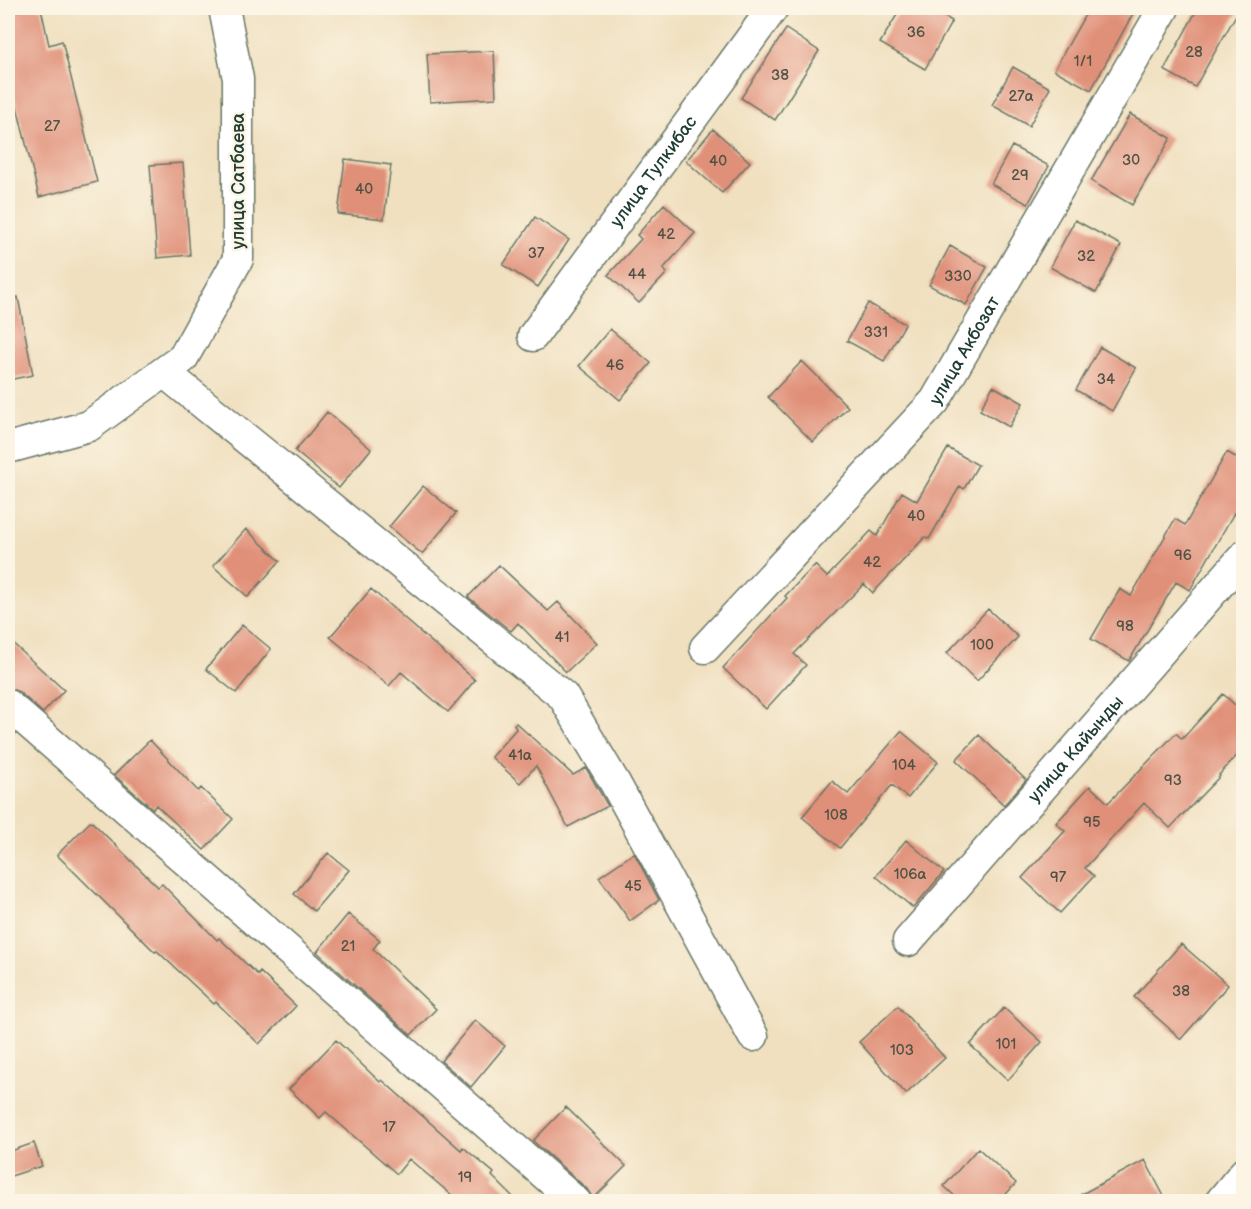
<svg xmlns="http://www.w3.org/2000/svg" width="1251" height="1209" font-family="'Balsamiq Sans',sans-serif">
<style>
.building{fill:#e08f78}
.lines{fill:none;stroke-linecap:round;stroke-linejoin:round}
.minor-casing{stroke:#687665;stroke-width:33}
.minor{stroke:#fff;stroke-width:30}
.labels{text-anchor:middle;stroke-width:5;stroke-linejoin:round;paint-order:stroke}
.number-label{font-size:15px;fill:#4f5245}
.street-label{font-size:18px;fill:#1f3d34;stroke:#fcf5e5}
</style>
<rect width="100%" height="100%" fill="#fcf5e5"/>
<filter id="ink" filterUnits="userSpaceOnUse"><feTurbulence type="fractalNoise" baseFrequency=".0167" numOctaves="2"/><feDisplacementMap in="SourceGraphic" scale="12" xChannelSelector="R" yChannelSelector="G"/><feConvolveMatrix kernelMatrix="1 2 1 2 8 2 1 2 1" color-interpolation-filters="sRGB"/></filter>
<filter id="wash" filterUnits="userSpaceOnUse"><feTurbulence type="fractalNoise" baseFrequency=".008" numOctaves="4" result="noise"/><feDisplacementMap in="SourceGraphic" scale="24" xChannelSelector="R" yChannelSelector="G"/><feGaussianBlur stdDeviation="1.35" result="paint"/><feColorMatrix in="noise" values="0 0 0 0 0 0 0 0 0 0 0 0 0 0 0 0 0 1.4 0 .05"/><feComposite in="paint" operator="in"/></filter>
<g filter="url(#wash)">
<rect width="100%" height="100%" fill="#f0e0c0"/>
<g id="blocks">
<path class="building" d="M8 8H41L49 45 62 41 97 182 39 197 8 70Z
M901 8H929L952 21 925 69 880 43Z
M1089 8H1136L1091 90 1054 70Z
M1198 8H1240L1195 87 1164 70Z
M786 29 819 51 775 120 741 98Z
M494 51 496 98 430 102 427 54Z
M1013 67 1050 88 1029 126 992 105Z
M1130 114 1171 138 1132 205 1091 181Z
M713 129 750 162 722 193 686 161Z
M1012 146 1049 166 1028 204 991 184Z
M345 159 391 165 384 219 338 214Z
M183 163 190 255 157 258 150 165Z
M664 204 695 233 663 269 667 273 639 303 608 275 641 239 637 235Z
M535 217 569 240 538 287 503 265Z
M1075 220 1121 245 1096 293 1050 267Z
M950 246 987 267 966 305 929 285Z
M18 297 33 375 8 380V298Z
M868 303 905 324 884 361 847 341Z
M610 329 651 363 620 400 579 366Z
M1100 347 1136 368 1112 411 1076 390Z
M802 361 848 407 813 442 768 397Z
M993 386 1023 403 1009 427 980 410Z
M327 412 371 449 339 488 295 451Z
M948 448 978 465 964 489 960 486 929 539 925 537 873 593 864 584 794 654 806 665 766 709 723 668 787 598 785 596 815 565 827 577 871 531 877 536 902 492 917 501Z
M1227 452 1244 462V519L1234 513 1190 590 1176 582 1129 661 1091 639 1120 589 1131 596 1175 519 1185 525Z
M423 486 456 513 422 554 389 527Z
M246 529 280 561 248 597 213 566Z
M499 565 548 611 558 602 597 643 566 672 518 623 511 631 468 597Z
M371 589 475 680 448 712 401 672 389 686 330 637Z
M988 609 1018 637 977 681 947 653Z
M242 625 271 649 236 693 206 669Z
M8 639 64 690 43 713 19 692 8 688Z
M1223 694 1244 713V748L1219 775 1220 776 1170 828 1144 803 1085 868 1094 876 1060 913 1022 878 1065 831 1056 823 1090 786 1108 803 1176 733 1182 739Z
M516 723 573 775 586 768 608 806 568 827 536 766 520 783 491 757 516 729 514 724Z
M901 731 938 762 908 798 892 785 840 848 802 817 832 781 848 794Z
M979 735 1026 780 1004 805 956 760Z
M150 740 198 791 201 788 233 819 204 850 156 805 153 809 114 775Z
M91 821 158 887 162 884 217 940 219 938 258 975 260 972 296 1006 259 1044 216 1002 214 1004 157 951 155 952 57 855Z
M906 840 944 872 913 908 876 876Z
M328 853 349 870 314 911 294 894Z
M634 853 659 900 630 921 599 877Z
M348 914 380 940 373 949 436 1009 411 1035 317 952Z
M1181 944 1228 985 1181 1039 1134 997Z
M898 1006 945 1058 906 1094 859 1042Z
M1004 1008 1042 1042 1008 1080 970 1045Z
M475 1020 505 1046 471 1087 441 1061Z
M336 1040 380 1082 382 1080 461 1150 463 1147 494 1173 492 1176 518 1202H460L409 1159 397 1174 326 1112 320 1118 289 1089Z
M566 1107 626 1166 593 1199 587 1189 533 1141Z
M34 1143 42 1166 8 1177V1152Z
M978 1148 1016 1183 999 1202H961L944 1186Z
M1145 1160 1167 1202H1067Z"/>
</g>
</g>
<g filter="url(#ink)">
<use href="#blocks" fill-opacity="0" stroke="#687665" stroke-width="1.5"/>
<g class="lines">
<g class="minor-casing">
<g id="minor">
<path id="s1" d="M533 336 773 8"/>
<path d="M164 372 563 696 615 783 753 1036"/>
<path d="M8 448 89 426 183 358 238 259V79L224 8"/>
<path id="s2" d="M705 648 935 401 1164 8"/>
<path d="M8 705 576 1202"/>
<path id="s3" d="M908 941 1244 556"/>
<path d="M1220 1202 1244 1173"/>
</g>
</g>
<use href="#minor" class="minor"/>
</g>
</g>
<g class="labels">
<g class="number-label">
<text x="916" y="37">36</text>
<text x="1194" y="57">28</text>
<text x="1083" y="66">1/1</text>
<text x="780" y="80">38</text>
<text x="1021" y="101">27а</text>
<text x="52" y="131">27</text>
<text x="1131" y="165">30</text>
<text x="718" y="166">40</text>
<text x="1020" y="180">29</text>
<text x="364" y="194">40</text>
<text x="666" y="239">42</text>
<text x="536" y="258">37</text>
<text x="1086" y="261">32</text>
<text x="637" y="279">44</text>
<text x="958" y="281">330</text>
<text x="876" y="337">331</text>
<text x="615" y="370">46</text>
<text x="1106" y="384">34</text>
<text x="916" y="521">40</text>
<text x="1183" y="560">96</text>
<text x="872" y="567">42</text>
<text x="1125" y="631">98</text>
<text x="562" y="642">41</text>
<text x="982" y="650">100</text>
<text x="520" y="760">41а</text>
<text x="904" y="770">104</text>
<text x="1173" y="785">93</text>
<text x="836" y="820">108</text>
<text x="1092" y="827">95</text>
<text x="910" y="879">106а</text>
<text x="1058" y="882">97</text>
<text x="633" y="891">45</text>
<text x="348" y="951">21</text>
<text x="1181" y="996">38</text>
<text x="1006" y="1049">101</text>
<text x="902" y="1055">103</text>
<text x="389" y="1132">17</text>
<text x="465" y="1182">19</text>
</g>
<g class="street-label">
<text dy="6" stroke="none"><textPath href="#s1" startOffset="204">улица Тулкибас</textPath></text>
<text transform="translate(238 181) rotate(-90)" y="6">улица Сатбаева</text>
<text dy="6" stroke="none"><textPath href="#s2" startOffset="396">улица Акбозат</textPath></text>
<text dy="6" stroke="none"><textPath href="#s3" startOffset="255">улица Кайынды</textPath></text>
</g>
</g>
<rect width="1251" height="1209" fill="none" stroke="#fcf5e5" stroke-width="30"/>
</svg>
